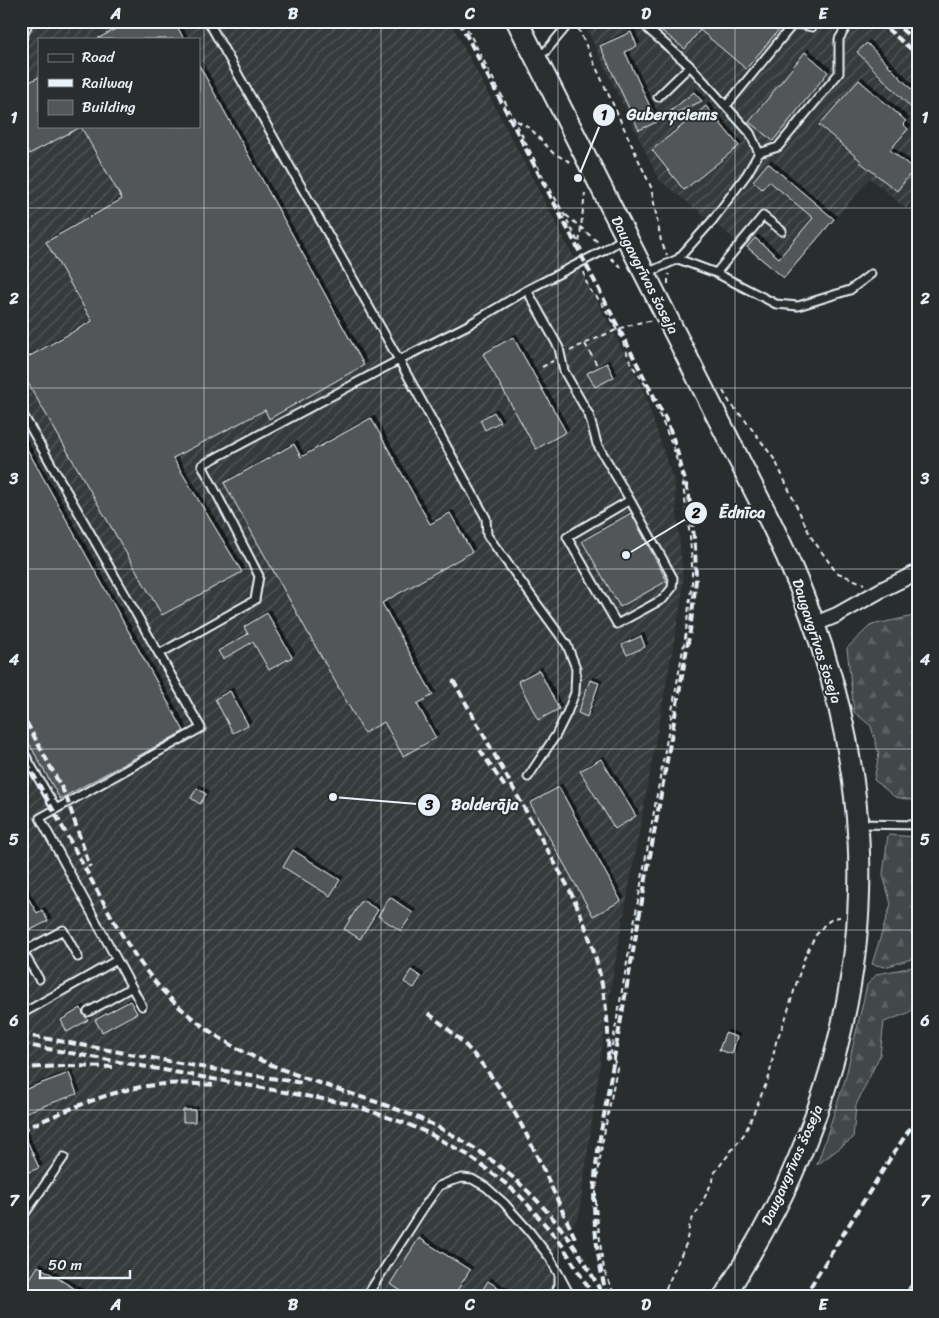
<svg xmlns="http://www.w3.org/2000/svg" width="939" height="1318" font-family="Sriracha,sans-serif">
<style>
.industrial{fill:url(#industrial-furrows);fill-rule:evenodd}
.forest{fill:url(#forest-firs);stroke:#959ca0}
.building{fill:#535759;stroke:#e8f1f8;filter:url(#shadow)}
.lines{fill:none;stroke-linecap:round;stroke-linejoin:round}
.lane-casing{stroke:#e8f1f8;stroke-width:11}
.street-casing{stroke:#e8f1f8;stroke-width:18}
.secondary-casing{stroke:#e8f1f8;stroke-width:24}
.path{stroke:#e8f1f8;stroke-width:2;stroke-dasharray:5 4;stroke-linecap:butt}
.lane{stroke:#2a2d2e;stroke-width:7}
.street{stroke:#2a2d2e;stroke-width:14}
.secondary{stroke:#2a2d2e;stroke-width:20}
.rail{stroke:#e8f1f8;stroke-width:4;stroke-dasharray:8 4;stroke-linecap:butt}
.grid{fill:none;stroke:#e8f1f8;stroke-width:1;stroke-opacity:0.55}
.labels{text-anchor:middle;stroke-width:4;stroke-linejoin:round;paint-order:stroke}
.street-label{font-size:15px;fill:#e8f1f8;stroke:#2a2d2e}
.leader{fill:none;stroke:#e8f1f8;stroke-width:2}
.callout-dot{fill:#e8f1f8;stroke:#2a2d2e;stroke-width:2}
.mark-label{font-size:15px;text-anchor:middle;font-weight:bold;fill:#111}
.callout-label{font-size:16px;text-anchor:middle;font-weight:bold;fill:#e8f1f8;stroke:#2a2d2e;stroke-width:4;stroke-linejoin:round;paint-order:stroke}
.neatline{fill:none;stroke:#e8f1f8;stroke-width:2}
.grid-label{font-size:16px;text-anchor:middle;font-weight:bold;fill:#e8f1f8}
</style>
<defs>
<pattern id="industrial-furrows" width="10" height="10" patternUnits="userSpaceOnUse" patternTransform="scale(1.25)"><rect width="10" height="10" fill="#363a3b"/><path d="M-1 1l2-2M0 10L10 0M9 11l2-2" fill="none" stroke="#535758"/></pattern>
<pattern id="forest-firs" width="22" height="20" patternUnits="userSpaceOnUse" patternTransform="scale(1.25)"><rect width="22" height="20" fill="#424648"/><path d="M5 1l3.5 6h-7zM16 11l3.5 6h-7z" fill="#5d6163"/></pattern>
<filter id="shadow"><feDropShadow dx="3" dy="-3" stdDeviation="0" flood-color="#0009"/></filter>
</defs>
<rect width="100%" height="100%" fill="#2a2d2e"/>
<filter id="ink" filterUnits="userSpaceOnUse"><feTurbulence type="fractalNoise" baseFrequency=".02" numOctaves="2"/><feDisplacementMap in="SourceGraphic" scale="10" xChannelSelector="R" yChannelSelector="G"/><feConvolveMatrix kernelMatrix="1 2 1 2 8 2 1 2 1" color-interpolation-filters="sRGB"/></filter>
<g filter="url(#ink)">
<path class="industrial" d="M21 21H450L642 387 674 482 683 576 682 597 609 997 579 1216 551 1257 577 1297H21ZM39 39H199V126H39Z
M584 21H918V191L906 209 870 178 784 278 659 180 593 42Z"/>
<path class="forest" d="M918 613V801L895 797 874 780 879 754 871 726 854 712 847 648 871 625 914 616Z
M888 835 918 837V957L885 967 872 964 891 904 883 875Z
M918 966V1005L908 1013 884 1022 880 1055 856 1105 853 1138 817 1165 845 1080 867 985 877 974Z"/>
<path class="building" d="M130 21H174L184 39H97Z
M649 21H786L746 69 700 30 685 49Z
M631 32 637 46 625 52 657 122 639 130 600 46Z
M867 43 918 96V115L857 52Z
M805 52 828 72 773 141 749 122Z
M199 65 364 365 269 419 265 410 173 458 242 572 162 615 21 371V361L92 321 46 242 122 199 81 127 29 154 21 139V86L39 77V126H199Z
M859 80 906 121 903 124 908 129 890 150 914 169 897 191 860 162 861 161 819 125Z
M694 92 702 101 669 116 668 113Z
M706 106 739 146 684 190 652 150Z
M768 163 834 219 784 278 747 247 755 238 779 258 813 218 769 181 762 189 753 181Z
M513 337 566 432 536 449 483 354Z
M607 363 614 377 595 387 587 373Z
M494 412 500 422 485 430 480 420Z
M371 418 430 524 450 513 472 552 382 603 433 695 417 704 436 738 403 756 384 722 364 733 224 483 294 444 301 457Z
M21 438 184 731 60 799 21 729Z
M631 513 667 581 620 607 582 541Z
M267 613 292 657 269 670 253 642 223 659 218 651 248 634 244 627Z
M641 636 645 647 627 655 622 645Z
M539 670 559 709 538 720 518 681Z
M590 680 599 683 587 717 578 713Z
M230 691 248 725 233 733 215 699Z
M601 759 636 816 615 829 580 771Z
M559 787 621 901 593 916 530 803Z
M197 788 206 794 200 804 191 798Z
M293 850 340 880 330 896 283 867Z
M21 886 37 913 42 910 48 921 21 935Z
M390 897 413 913 401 931 378 916Z
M362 900 378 910 360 939 344 929Z
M411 970 421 977 414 988 404 982Z
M130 1001 137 1013 102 1032 95 1020Z
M81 1008 83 1014 88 1020 67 1032 61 1020Z
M725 1033 737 1037 732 1054 719 1050Z
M69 1073 77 1094 21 1114V1091Z
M183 1110H195V1122H183Z
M21 1127 39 1168 21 1175Z
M419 1238 470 1270 453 1297H411L390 1284Z
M38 1266 88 1297H21V1293Z
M488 1281 513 1297H478Z"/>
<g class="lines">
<g class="lane-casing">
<path id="lane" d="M21 41 29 21
M537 56 546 51 571 21
M658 97 690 66
M726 106 794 23 812 27
M759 153 778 147 839 73V39L850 21
M678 259 716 273 776 304 798 306 850 290 871 274
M647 273 678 259 712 221 747 174 759 153 750 133 690 66 648 29
M716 273 763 216 782 231
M527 290 559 348 564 371 589 415 597 444 630 500 567 537 617 624 663 599 672 588 673 578 630 500
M21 411 159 654
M21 748 56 809 201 728 159 654 255 600 259 576 202 465 399 360 208 21
M528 777 556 735 567 713 575 693 576 668 567 645 487 535 486 518 399 360 468 325 527 290 603 251 624 238
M56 809 40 818 142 1006
M858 824 918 825
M23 952 39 979
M21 953 63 930 78 957
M25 1012 117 960
M88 1012 132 987
M21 1219 64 1157
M366 1297 424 1207 439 1186 451 1181 462 1178 472 1179 486 1187 504 1203 529 1231 550 1258 571 1297
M553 1297 559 1285V1275"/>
</g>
<g class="street-casing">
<path id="street" d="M815 624 837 615 883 589 918 572"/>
</g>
<g class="secondary-casing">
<path id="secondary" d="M517 21 772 525C875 735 891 943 798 1160 778 1208 751 1253 724 1297"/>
</g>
<path class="path" d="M463 21 515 121 541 173 564 214 579 244
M578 28 651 187 661 241 667 255
M517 121 530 128 553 153 570 162
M566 215 599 243
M582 250 579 244 585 193
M611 258 624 270
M584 272 586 281 589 289 601 302 621 337 631 364 645 384 661 418 673 447 682 478 690 537 692 564V582L685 638 611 1052 617 1068 602 1145 596 1189V1207L602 1258 605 1273 612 1289V1297
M668 284V277L669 274
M585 344 597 365
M570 351 577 347C599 338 628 322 652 321
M542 367 553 361
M723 391 730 403 745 420 775 460 811 537 836 572 864 584
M662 1297 686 1244 690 1223 701 1205 713 1180 715 1172 745 1133 769 1077 776 1042 785 1020 804 959 810 946 816 935 825 924 832 919 843 916
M903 1297 918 1274"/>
<use href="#lane" class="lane"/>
<use href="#street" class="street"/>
<use href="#secondary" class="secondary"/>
<path class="rail" d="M459 21 574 241 668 424 676 447 689 496 695 546 696 580 690 631 602 1126C599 1143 596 1161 595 1179 592 1218 597 1258 607 1297
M878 21 918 55
M892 21 918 43
M453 680 567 885C594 938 611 1000 608 1061
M21 712 66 796 90 867
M480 750 505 787
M21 752C44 793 67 835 89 876 118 928 142 978 190 1016 252 1068 322 1082 396 1109 488 1143 557 1205 601 1292
M428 1013C442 1024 456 1035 468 1048 519 1103 544 1174 576 1240
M21 1034 212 1069 303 1083
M21 1044 350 1104 407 1124 428 1133 468 1155 505 1183 521 1197 549 1229 562 1245 594 1297
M21 1068 64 1066 116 1067
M21 1130C64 1112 108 1090 155 1085 175 1082 195 1084 216 1085
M804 1297 893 1154 918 1117"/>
</g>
</g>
<path class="grid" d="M204 21V1297M381 21V1297M558 21V1297M735 21V1297M21 208H918M21 388H918M21 569H918M21 749H918M21 930H918M21 1110H918"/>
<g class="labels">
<g class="street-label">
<text transform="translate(645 275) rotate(63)" y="5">Daugavgrīvas šoseja</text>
<text transform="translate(817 641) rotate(72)" y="5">Daugavgrīvas šoseja</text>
<text transform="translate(792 1165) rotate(-66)" y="5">Daugavgrīvas šoseja</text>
</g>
</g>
<path class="leader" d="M578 178L604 115M626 555L696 513M333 797L429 805"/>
<g class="callout-dot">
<circle cx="578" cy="178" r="5"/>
<circle cx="626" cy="555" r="5"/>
<circle cx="333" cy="797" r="5"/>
<circle cx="604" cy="115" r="12"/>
<circle cx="696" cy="513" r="12"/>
<circle cx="429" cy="805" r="12"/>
</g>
<g class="mark-label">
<text x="604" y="120">1</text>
<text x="696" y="518">2</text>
<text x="429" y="810">3</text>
</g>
<g class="callout-label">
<text x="672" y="120">Guberņciems</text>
<text x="742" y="518">Ēdnīca</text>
<text x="485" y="810">Bolderāja</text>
</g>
<rect width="939" height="1318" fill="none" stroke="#2a2d2e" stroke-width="55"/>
<rect x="38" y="38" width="162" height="90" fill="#2a2d2e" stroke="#767b7f"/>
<rect x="48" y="54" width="25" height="8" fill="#2a2d2e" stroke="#767b7f"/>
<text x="82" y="62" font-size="15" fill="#e8f1f8">Road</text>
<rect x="48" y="79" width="25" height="8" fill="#e8f1f8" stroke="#767b7f"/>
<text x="82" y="88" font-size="15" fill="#e8f1f8">Railway</text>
<rect x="48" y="100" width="25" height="15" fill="#535759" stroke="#767b7f"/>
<text x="82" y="112" font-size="15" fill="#e8f1f8">Building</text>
<path d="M40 1270v8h90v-8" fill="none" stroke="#e8f1f8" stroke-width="2.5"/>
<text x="48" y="1270" font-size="15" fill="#e8f1f8" stroke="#2a2d2e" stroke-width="4" paint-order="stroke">50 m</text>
<rect x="28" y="28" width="884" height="1262" class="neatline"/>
<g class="grid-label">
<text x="116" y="19">A</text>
<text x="293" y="19">B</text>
<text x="470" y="19">C</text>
<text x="646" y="19">D</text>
<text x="823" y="19">E</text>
<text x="14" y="123">1</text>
<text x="925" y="123">1</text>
<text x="14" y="304">2</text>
<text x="925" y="304">2</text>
<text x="14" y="484">3</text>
<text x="925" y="484">3</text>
<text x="14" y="665">4</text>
<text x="925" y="665">4</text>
<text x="14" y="845">5</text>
<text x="925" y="845">5</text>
<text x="14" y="1026">6</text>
<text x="925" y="1026">6</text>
<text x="14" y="1206">7</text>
<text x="925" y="1206">7</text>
<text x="116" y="1310">A</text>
<text x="293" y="1310">B</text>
<text x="470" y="1310">C</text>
<text x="646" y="1310">D</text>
<text x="823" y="1310">E</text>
</g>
</svg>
